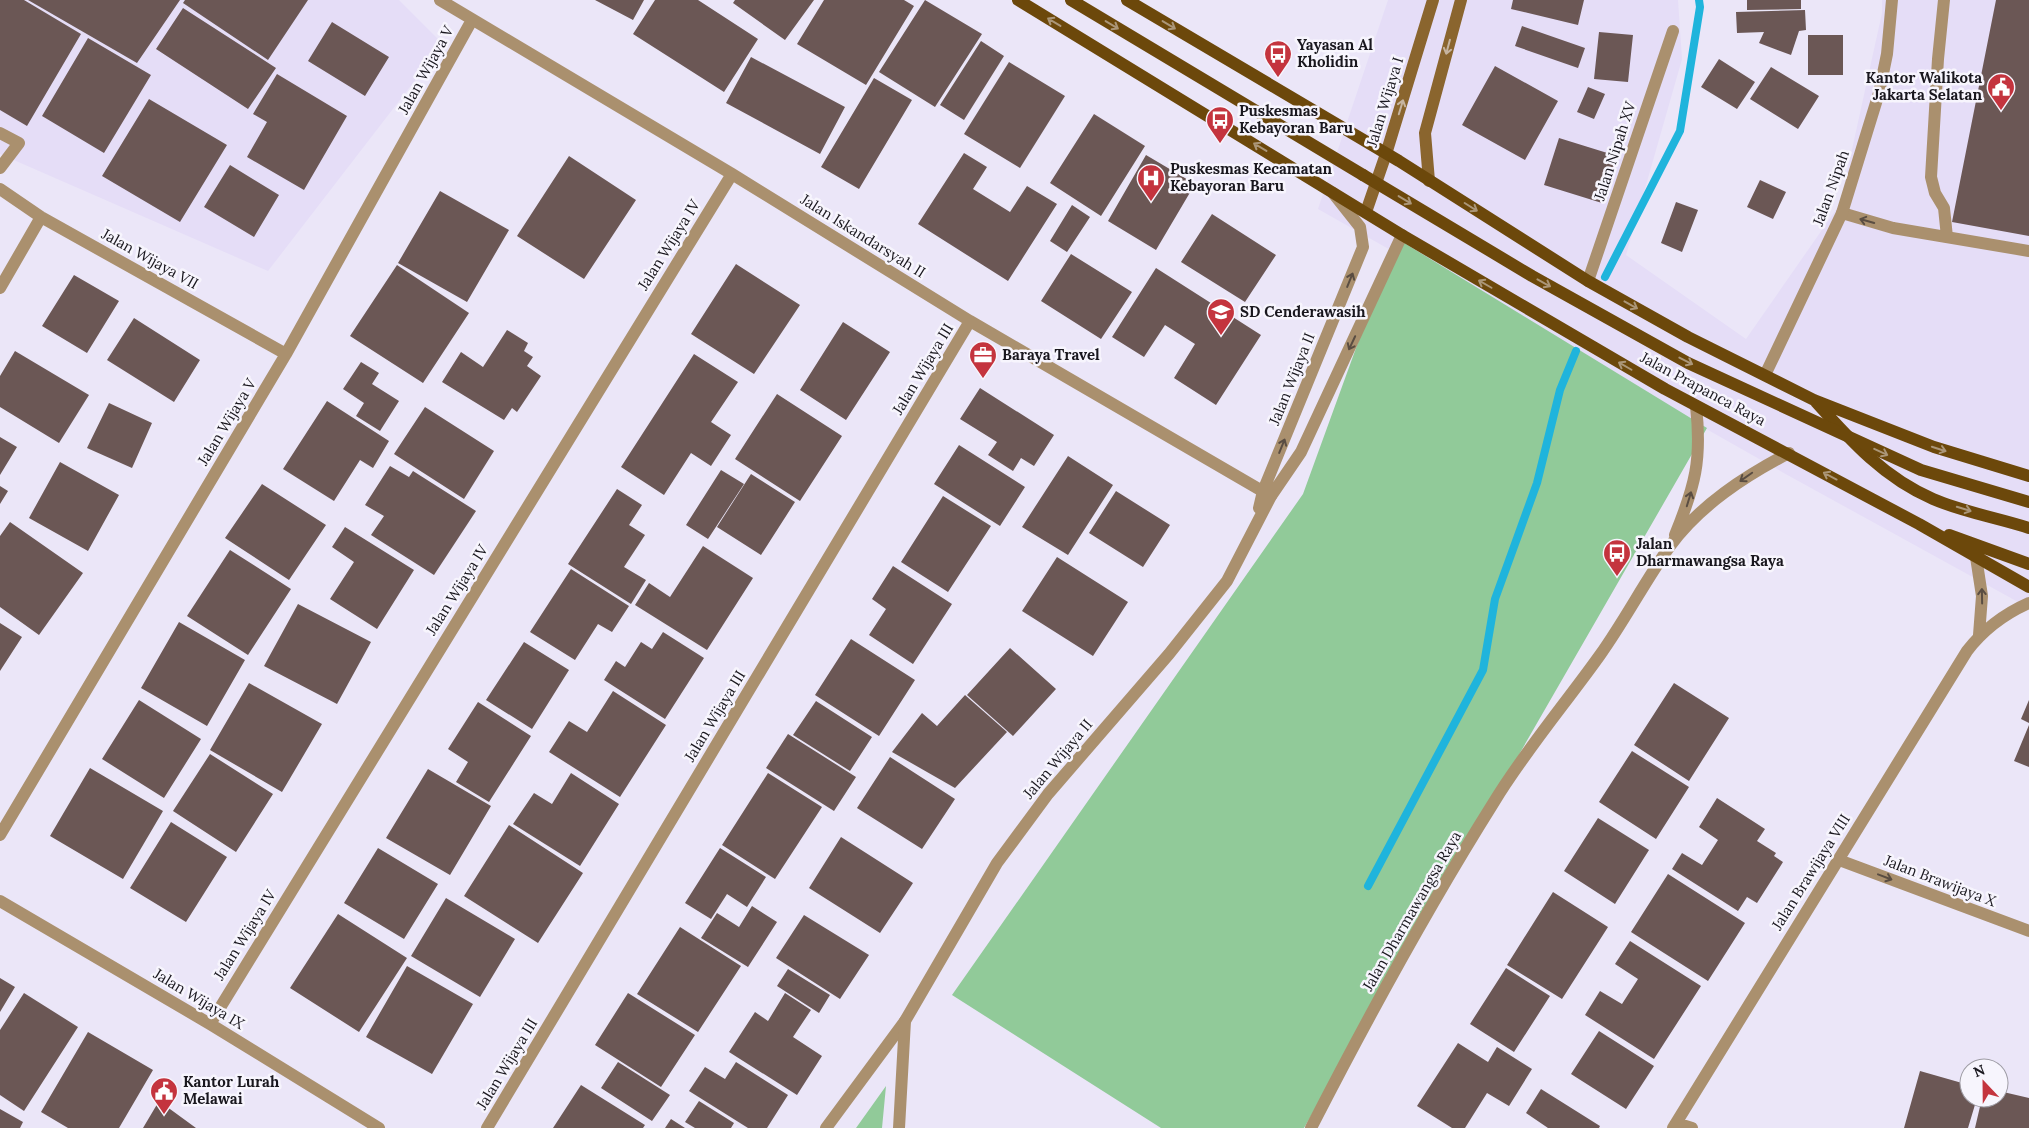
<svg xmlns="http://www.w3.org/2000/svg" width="2029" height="1128" font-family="Lora,serif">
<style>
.built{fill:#e5ddf7}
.green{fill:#91ca99}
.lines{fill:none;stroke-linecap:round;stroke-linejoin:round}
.stream{stroke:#1fb4dc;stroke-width:8}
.building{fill:#6b5755}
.service{stroke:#aa906e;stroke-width:12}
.minor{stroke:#aa906e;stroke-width:12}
.tertiary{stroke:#aa906e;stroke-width:12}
.secondary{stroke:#8a652e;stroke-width:12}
.primary{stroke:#6c480b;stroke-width:12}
.primary-bridge{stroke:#6c480b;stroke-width:12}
.oneway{stroke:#ab9678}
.oneway2{stroke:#c6b4a0}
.oneway3{stroke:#5a4d42}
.labels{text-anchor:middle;stroke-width:5;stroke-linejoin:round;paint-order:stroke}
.poi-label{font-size:15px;font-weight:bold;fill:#19171e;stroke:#f7f5fd;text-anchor:start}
.street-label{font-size:15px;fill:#19171e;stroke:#f7f5fd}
</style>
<rect width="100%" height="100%" fill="#ebe6f8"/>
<path class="built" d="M0 0H399L443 44 268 271 0 154Z
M1388 0H1678L1682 59 1626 255 1746 339 1840 204 1882 13V0H2029V608L1791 477 1318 209Z"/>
<path class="green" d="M1396 238 1707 428 1304 1128H1161L952 995 1303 494Z
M886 1086 882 1128H856Z"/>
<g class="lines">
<path class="stream" d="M1605 277 1680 131 1700 7 1699 0
M1368 886 1483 670 1495 599 1537 483 1560 390 1576 351"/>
</g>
<path class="building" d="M0 0H24L81 34 27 126 0 110Z
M28 0H180L137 63Z
M185 0H308L268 60 183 3Z
M595 0H644L633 20Z
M655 0H698L758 39 724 92 633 34Z
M735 0H814L785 40 733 3Z
M824 0H904L914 6 866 85 797 44Z
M925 0 982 34 935 107 879 72Z
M1513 0H1584L1578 25 1511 9Z
M1747 0H1801V9L1747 10Z
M1996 0H2029V236L1952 222Z
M183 8 276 68 248 109 156 49Z
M1805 10 1806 30 1799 31 1791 55 1759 43 1764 32 1737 33 1736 12Z
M332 22 389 57 365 96 308 61Z
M1522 26 1585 48 1578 68 1515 46Z
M1599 32 1633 35 1628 82 1594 79Z
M1808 35H1843V75H1808Z
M88 38 151 75 104 153 42 116Z
M981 41 1004 56 964 120 940 105Z
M751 57 845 107 820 154 726 103Z
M1719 59 1755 82 1737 109 1701 87Z
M1009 62 1065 96 1020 168 964 134Z
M1495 66 1558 101 1525 160 1462 125Z
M1771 67 1819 96 1798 129 1750 99Z
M277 74 347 116 304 190 247 157 267 122 253 114Z
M874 78 912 100 859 189 821 167Z
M1588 87 1605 94 1594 119 1577 112Z
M149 99 227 145 180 222 102 176Z
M1094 114 1145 146 1101 216 1050 183Z
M1559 138 1617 156 1602 203 1544 185Z
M964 153 987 167 973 189 1010 212 1027 186 1057 204 1008 281 918 224Z
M1146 155 1195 184 1156 250 1108 221Z
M569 156 636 200 584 279 517 236Z
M230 165 279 195 254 237 204 207Z
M1760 180 1786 192 1773 219 1747 207Z
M440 191 509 230 467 302 398 263Z
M1676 202 1698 210 1682 252 1661 243Z
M1072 205 1090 217 1067 252 1050 241Z
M1212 214 1276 255 1245 302 1181 262Z
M1071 254 1132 292 1101 339 1041 301Z
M736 264 800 305 754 374 691 334Z
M397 265 469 313 423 383 350 336Z
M1156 268 1261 335 1216 405 1174 378 1195 344 1165 325 1144 357 1112 337Z
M74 275 119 301 87 353 42 326Z
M134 318 200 360 174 402 107 360Z
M843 322 890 352 846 420 800 390Z
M507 330 528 343 524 351 533 357 527 366 541 376 517 412 512 408 504 420 442 382 461 352 483 367Z
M15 351 89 395 59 443 0 407V376Z
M694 354 738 382 711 422 731 435 711 466 691 453 664 495 621 467Z
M361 362 379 373 372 384 399 401 380 431 356 416 364 403 343 389Z
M980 388 1054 435 1034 466 1021 458 1013 471 988 455 997 442 960 419Z
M777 394 842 436 800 501 735 459Z
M327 401 389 441 373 468 360 460 334 501 283 469Z
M109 403 152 423 132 468 87 448Z
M425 407 494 451 464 499 394 454Z
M0 437 17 447 0 475Z
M959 445 1025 487 1000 526 934 484Z
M1068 456 1113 485 1068 555 1022 527Z
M60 462 119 495 88 551 29 518Z
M390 466 409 477 413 471 476 511 434 575 371 535 384 516 365 505Z
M721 470 744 484 708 539 686 525Z
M751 474 795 502 761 555 717 527Z
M262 484 326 525 289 580 225 538Z
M0 486 8 491 0 504Z
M617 489 642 505 629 525 645 535 624 567 646 580 631 604 568 564Z
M1116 491 1170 525 1143 567 1089 533Z
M943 496 991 526 948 592 901 562Z
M10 522 83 573 39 635 0 607V536Z
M345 527 414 570 377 629 330 599 354 562 332 547Z
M703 546 753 578 707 650 635 605 649 583 670 597Z
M230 550 291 589 248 655 187 616Z
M1057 557 1128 602 1093 656 1022 611Z
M893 566 952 604 913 664 869 635 886 609 872 599Z
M571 569 629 606 612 632 598 624 575 660 530 632Z
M298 604 371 642 337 704 264 666Z
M179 622 245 660 207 726 141 688Z
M0 623 22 637 0 671Z
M663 632 704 658 665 719 604 680 616 661 625 667 641 642 652 649Z
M851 639 915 680 879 736 815 695Z
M524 642 569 670 532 729 486 700Z
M1010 648 1056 689 1013 736 967 695Z
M249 683 322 724 282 792 210 750Z
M1674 683 1729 718 1689 781 1634 745Z
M613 691 666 725 620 797 549 752 569 721 587 732Z
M965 695 1007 732 955 788 892 752 922 713 937 726Z
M139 700 201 739 164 798 102 759Z
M2029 700V723L2021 719Z
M816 701 872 737 850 771 793 735Z
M478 702 531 736 489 802 456 782 468 762 448 749Z
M2029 725V767L2014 761Z
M788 734 856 777 834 811 766 768Z
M1632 751 1689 787 1656 839 1599 802Z
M210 754 273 794 236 852 173 811Z
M890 757 955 799 922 849 857 808Z
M90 768 163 811 123 879 50 836Z
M428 769 491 806 450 875 386 838Z
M571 773 619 804 580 866 513 824 534 793 552 804Z
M768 773 822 807 775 879 722 845Z
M1717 798 1765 829 1757 841 1776 853 1774 856 1783 862 1757 903 1747 897 1738 911 1672 869 1682 853 1702 865 1718 840 1699 827Z
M1598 818 1649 850 1615 904 1564 871Z
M171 822 227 857 186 922 130 888Z
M509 825 583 873 538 943 464 896Z
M841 837 913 883 880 933 809 888Z
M378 848 438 884 404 939 344 903Z
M720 848 766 877 747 907 727 894 711 919 685 903Z
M1668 874 1745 923 1708 981 1631 932Z
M1553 892 1608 927 1562 999 1507 965Z
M446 898 515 939 480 997 411 956Z
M752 906 777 922 748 967 701 938 717 913 739 927Z
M338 914 407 958 359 1032 290 988Z
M804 915 869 955 840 999 776 958Z
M680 927 741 966 698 1032 637 994Z
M1630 941 1701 986 1654 1059 1585 1015 1600 991 1622 1004 1638 979 1615 964Z
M407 966 473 1004 432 1074 366 1037Z
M1506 968 1550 996 1514 1052 1470 1024Z
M788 969 830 995 819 1013 777 986Z
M0 978 15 987 0 1012Z
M24 993 78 1027 24 1111 0 1095V1030Z
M628 993 695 1035 661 1087 595 1045Z
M785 993 811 1010 793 1037 822 1056 797 1095 729 1052 755 1012 768 1021Z
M1599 1031 1654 1066 1626 1109 1571 1074Z
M88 1032 153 1070 119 1128H68L41 1112Z
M1458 1043 1488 1062 1497 1047 1532 1069 1509 1106 1487 1093 1465 1128H1452L1417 1106Z
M618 1062 670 1095 652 1121 601 1088Z
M736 1062 788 1095 767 1128H748L689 1091 705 1067 725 1079Z
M1920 1071 1969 1085V1098H1977L1968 1128H1904Z
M581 1085 645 1125 643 1128H553Z
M1541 1089 1600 1126 1599 1128H1548L1526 1113Z
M1999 1091 2029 1098V1128H1975L1982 1098H1999Z
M159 1101 196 1128H143Z
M699 1101 734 1123 731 1128H695L685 1122Z
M0 1109 23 1122 20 1128H0Z
M671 1119 685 1128H665Z"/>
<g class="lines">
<path class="service" d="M1944 0 1938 59 1931 177 1935 193 1944 208 1947 237
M0 133 19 143 0 168
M1842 213 1893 228 2029 251"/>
<path class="minor" d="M440 0 732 174 970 321 1271 496
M0 189 41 217 286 354
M1588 281 1673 31
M0 288 41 217
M1765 375 1842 213 1879 93 1887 54 1892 0
M1675 535C1695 486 1702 460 1696 406
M1976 557 1982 596 1979 635
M0 835 286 354 472 20
M1839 860 2029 931
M0 901 210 1024 379 1128
M210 1024 732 174
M1676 1123 1692 1128
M487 1128 970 321
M826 1128 905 1021
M1311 1128C1368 1017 1428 907 1494 802 1525 751 1565 704 1600 655 1625 620 1645 581 1670 546 1700 505 1745 476 1789 453
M1673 1128 1967 651C1984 629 2004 614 2029 603"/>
<path class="tertiary" d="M1259 508 1263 491 1363 247 1360 227 1333 193
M899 1128 905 1021 997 863 1048 794 1169 654 1227 581 1271 496 1301 452 1402 235"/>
<path class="secondary" d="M1429 181 1425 133 1461 0
M1366 212 1386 154 1433 0"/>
<path class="primary" d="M1018 0 1402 235 1665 389 1919 524 2029 587
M1071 0 1363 175
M1127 0 1399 161 1588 281 1688 337 1814 400 1934 447 2029 476
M1816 402C1851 441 1884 478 1933 499 1963 512 1998 518 2029 528
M1949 535 2029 564"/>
<path class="primary-bridge" d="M1363 175 1532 276 1688 363 1921 470 2029 502"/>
</g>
<defs><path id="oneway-shaft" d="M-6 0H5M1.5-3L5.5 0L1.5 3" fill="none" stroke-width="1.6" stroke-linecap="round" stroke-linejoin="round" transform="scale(1.25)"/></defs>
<g class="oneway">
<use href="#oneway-shaft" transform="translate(1054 22) rotate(-149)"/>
<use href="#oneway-shaft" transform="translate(1112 25) rotate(31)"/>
<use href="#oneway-shaft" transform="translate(1169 25) rotate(31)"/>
<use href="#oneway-shaft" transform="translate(1260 147) rotate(-149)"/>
<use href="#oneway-shaft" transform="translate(1405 200) rotate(31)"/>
<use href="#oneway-shaft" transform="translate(1471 207) rotate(32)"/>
<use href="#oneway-shaft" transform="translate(1544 283) rotate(29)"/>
<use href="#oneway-shaft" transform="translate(1485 284) rotate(-150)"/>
<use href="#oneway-shaft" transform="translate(1631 305) rotate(29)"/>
<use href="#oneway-shaft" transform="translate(1686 361) rotate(27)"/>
<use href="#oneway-shaft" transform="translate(1625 366) rotate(-150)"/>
<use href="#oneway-shaft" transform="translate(1939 449) rotate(18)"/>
<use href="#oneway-shaft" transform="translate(1881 452) rotate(25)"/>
<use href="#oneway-shaft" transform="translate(1830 476) rotate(-152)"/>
<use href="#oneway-shaft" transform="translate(1964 509) rotate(17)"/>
</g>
<g class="oneway2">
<use href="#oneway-shaft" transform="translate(1448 47) rotate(105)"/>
<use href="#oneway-shaft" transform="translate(1401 107) rotate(-73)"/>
</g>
<g class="oneway3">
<use href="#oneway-shaft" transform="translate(1867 221) rotate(-164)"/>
<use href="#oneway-shaft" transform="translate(1350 280) rotate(-68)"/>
<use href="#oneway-shaft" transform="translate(1352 343) rotate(115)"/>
<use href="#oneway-shaft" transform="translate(1282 446) rotate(-68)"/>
<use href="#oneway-shaft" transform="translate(1746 477) rotate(145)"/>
<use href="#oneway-shaft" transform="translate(1689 499) rotate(-73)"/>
<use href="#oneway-shaft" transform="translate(1982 596) rotate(-91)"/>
<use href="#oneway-shaft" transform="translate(1885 877) rotate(21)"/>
</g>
<defs>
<g id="bus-pin" transform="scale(1.4375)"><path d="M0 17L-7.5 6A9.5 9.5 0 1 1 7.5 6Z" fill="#c4343e" stroke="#f7f5fd"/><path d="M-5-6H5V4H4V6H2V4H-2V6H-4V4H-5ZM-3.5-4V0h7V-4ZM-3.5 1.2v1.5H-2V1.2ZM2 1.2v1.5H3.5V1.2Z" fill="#fff"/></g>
<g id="civic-pin" transform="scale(1.4375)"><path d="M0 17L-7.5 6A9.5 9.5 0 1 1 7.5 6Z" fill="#c4343e" stroke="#f7f5fd"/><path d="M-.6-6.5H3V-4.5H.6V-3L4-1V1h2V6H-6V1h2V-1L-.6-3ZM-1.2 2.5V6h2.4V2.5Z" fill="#fff"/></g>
<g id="hospital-pin" transform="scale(1.4375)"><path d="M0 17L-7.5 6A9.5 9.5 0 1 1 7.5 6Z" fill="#c4343e" stroke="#f7f5fd"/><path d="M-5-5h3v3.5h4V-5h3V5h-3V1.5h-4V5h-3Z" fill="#fff"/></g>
<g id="school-pin" transform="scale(1.4375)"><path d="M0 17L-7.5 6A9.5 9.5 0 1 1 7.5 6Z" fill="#c4343e" stroke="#f7f5fd"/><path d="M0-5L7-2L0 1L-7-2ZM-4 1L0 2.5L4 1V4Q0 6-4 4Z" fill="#fff"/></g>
<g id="office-pin" transform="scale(1.4375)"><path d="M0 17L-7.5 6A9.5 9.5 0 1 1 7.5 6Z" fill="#c4343e" stroke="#f7f5fd"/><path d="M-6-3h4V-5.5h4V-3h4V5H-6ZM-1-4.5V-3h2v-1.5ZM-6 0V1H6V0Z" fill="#fff"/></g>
</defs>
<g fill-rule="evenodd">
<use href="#bus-pin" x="1278" y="54"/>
<use href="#civic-pin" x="2001" y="87"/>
<use href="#bus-pin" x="1220" y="120"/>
<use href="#hospital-pin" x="1151" y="178"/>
<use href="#school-pin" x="1221" y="312"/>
<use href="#office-pin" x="983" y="355"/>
<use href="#bus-pin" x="1617" y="553"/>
<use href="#civic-pin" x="164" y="1091"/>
</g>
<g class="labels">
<g class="poi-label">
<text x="1297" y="50">Yayasan Al<tspan x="1297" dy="17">Kholidin</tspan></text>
<text x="1982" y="83" text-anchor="end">Kantor Walikota<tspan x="1982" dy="17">Jakarta Selatan</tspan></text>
<text x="1239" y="116">Puskesmas<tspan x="1239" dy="17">Kebayoran Baru</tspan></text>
<text x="1170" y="174">Puskesmas Kecamatan<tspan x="1170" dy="17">Kebayoran Baru</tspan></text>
<text x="1240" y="317">SD Cenderawasih</text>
<text x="1002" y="360">Baraya Travel</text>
<text x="1636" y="549">Jalan<tspan x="1636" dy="17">Dharmawangsa Raya</tspan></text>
<text x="183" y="1087">Kantor Lurah<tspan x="183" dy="17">Melawai</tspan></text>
</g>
<g class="street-label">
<text transform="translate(426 70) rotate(-61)" y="5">Jalan Wijaya V</text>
<text transform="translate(1385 102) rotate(-73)" y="5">Jalan Wijaya I</text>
<text transform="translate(1615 151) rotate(-72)" y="5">Jalan Nipah XV</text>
<text transform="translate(1831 188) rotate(-70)" y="5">Jalan Nipah</text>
<text transform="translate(863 236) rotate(32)" y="5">Jalan Iskandarsyah II</text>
<text transform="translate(669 245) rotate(-58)" y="5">Jalan Wijaya IV</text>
<text transform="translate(150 259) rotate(29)" y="5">Jalan Wijaya VII</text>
<text transform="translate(923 369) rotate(-59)" y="5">Jalan Wijaya III</text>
<text transform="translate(1292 379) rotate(-68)" y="5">Jalan Wijaya II</text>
<text transform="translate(1703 389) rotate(28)" y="5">Jalan Prapanca Raya</text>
<text transform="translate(227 422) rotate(-59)" y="5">Jalan Wijaya V</text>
<text transform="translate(457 590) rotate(-58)" y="5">Jalan Wijaya IV</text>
<text transform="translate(715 716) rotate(-59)" y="5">Jalan Wijaya III</text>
<text transform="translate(1058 759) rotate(-50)" y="5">Jalan Wijaya II</text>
<text transform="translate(1811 872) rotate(-58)" y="5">Jalan Brawijaya VIII</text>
<text transform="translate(1940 881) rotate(21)" y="5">Jalan Brawijaya X</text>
<text transform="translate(1412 911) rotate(-60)" y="5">Jalan Dharmawangsa Raya</text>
<text transform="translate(245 935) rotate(-58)" y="5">Jalan Wijaya IV</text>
<text transform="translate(199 999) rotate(31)" y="5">Jalan Wijaya IX</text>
<text transform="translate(507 1064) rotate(-59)" y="5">Jalan Wijaya III</text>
</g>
</g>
<g transform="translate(1984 1083) rotate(338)"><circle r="24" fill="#f7f5fd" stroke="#9e9ca4"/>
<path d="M0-4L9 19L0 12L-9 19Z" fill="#c4343e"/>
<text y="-8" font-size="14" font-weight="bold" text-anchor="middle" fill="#19171e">N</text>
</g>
</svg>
